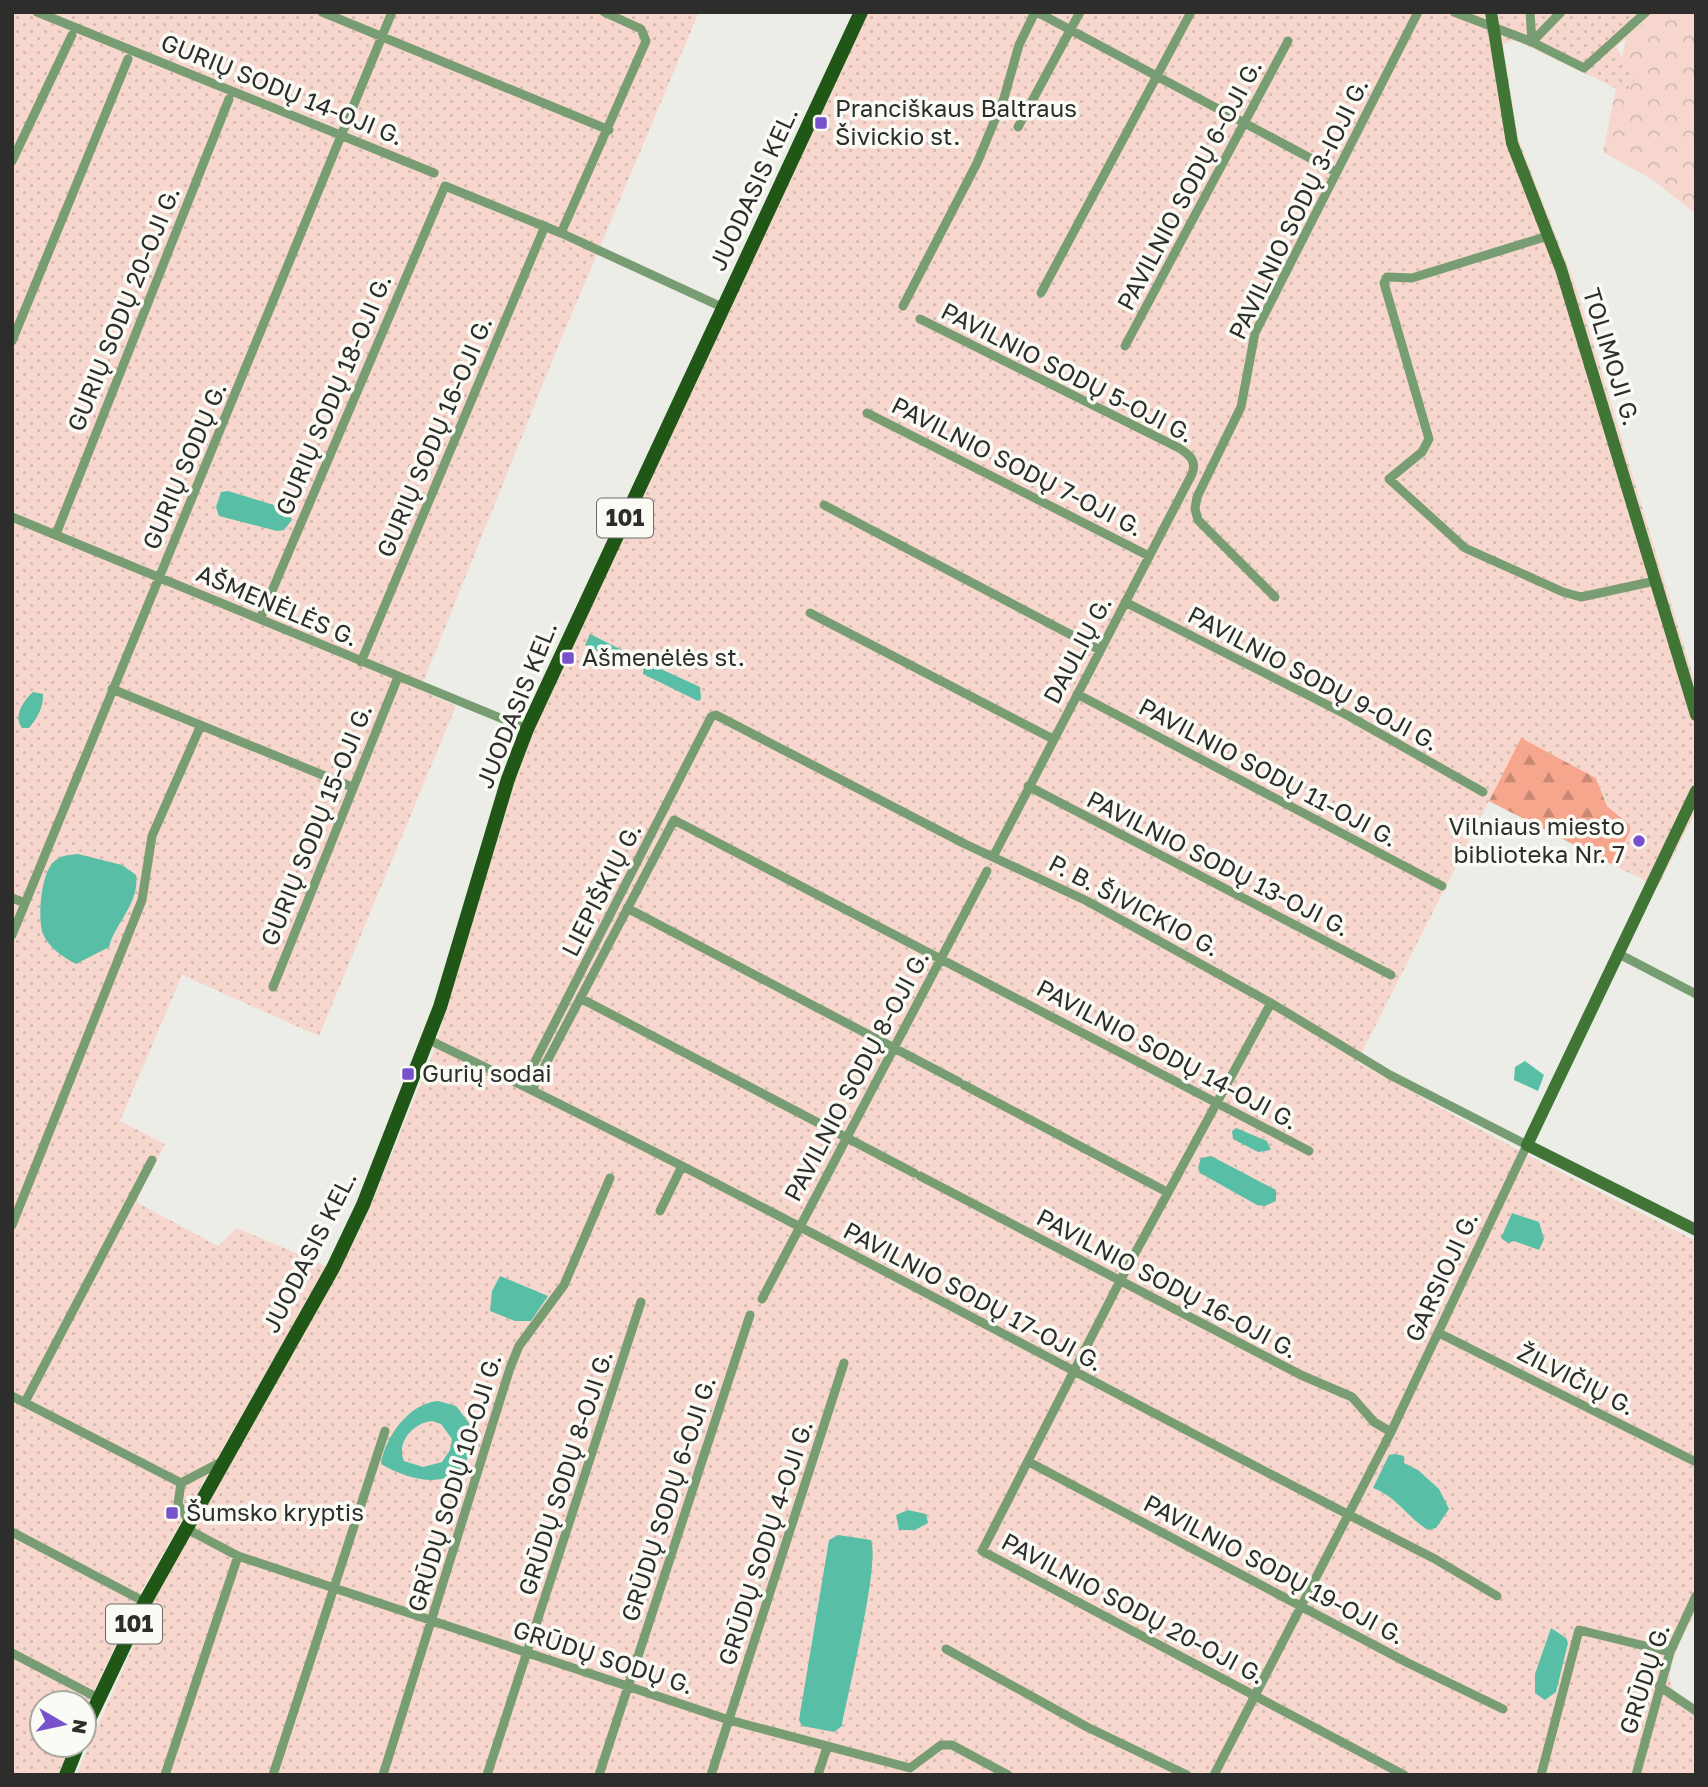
<svg xmlns="http://www.w3.org/2000/svg" width="1708" height="1787" font-family="'Golos Text',sans-serif">
<style>
.forest{fill:url(#forest-firs)}
.park{fill:url(#park-crowns)}
.garden{fill:url(#garden-dots);fill-rule:evenodd}
.water{fill:#58bea6;fill-rule:evenodd}
.lines{fill:none;stroke-linecap:round;stroke-linejoin:round}
.street{stroke:#799d73;stroke-width:9}
.secondary{stroke:#407536;stroke-width:12}
.primary{stroke:#205616;stroke-width:14}
.poi-dot{fill:#7752cc;stroke:#fbfbf5;stroke-width:2.5}
.labels{text-anchor:middle;stroke-width:7;stroke-linejoin:round;paint-order:stroke}
.shield{fill:#fbfbf5;stroke:#6b6b68;stroke-width:2}
.shield-label{font-size:23px;font-weight:bold;fill:#2d2d2b}
.street-label{font-size:24px;fill:#2d2d2b;stroke:#fbfbf5}
.poi-label{font-size:24px;fill:#2d2d2b;stroke:#fbfbf5;text-anchor:start}
</style>
<defs>
<pattern id="forest-firs" width="22" height="20" patternUnits="userSpaceOnUse" patternTransform="scale(1.75)"><rect width="22" height="20" fill="#f7a68e"/><path d="M5 1l3.5 6h-7zM16 11l3.5 6h-7z" fill="#c88874"/></pattern>
<pattern id="park-crowns" width="20" height="18" patternUnits="userSpaceOnUse" patternTransform="scale(1.75)"><rect width="20" height="18" fill="#f7d7cd"/><path d="M2 6a3 3 0 1 1 6 0M12 15a3 3 0 1 1 6 0" fill="none" stroke="#d4b9b0"/></pattern>
<pattern id="garden-dots" width="8" height="8" patternUnits="userSpaceOnUse" patternTransform="scale(1.75)"><rect width="8" height="8" fill="#f7d7cd"/><path d="M2 2h.1M6 6h.1" fill="none" stroke="#d4b9b0" stroke-width="1.8" stroke-linecap="round"/></pattern>
</defs>
<rect width="100%" height="100%" fill="#edede8"/>
<path class="forest" d="M1521 737 1596 778 1607 806 1630 825V832L1613 865 1487 800Z"/>
<path class="park" d="M1651 12H1696V214L1653 180 1603 152 1627 33Z"/>
<path class="garden" d="M12 12H699L557 349 420 690 456 706 319 1036 182 975 120 1121 165 1144 136 1202 218 1246 237 1228 326 1266 141 1592 84 1712V1703H42V1745H70L58 1775H12Z
M866 12H1656L1616 47 1635 79 1626 93 1515 40 1503 44 1518 138 1576 287 1696 686V811L1658 887 1613 865 1630 832V825L1607 806 1596 778 1521 738 1357 1062 1531 1157 1696 1241V1611C1688 1627 1661 1673 1673 1689 1678 1695 1689 1700 1696 1705V1775H76L153 1602 360 1230 433 1054 520 762 538 718ZM829 1540 869 1587 842 1726 822 1592Z"/>
<path class="water" d="M228 491 287 509 292 520 284 530 277 531 219 516 216 507 221 492Z
M590 634 636 657V666L632 668 585 645Z
M644 664H650L700 687 701 699 698 701 643 674Z
M33 692 43 694C44 706 37 719 29 728H22C13 716 23 701 33 692Z
M78 854 122 865 136 875C140 903 115 923 109 947L76 964C64 958 48 947 43 934 37 919 41 869 56 860 62 855 70 855 78 854Z
M1525 1061 1544 1075 1538 1091 1514 1080 1515 1067Z
M1236 1128 1267 1141 1271 1150 1258 1152 1233 1139 1232 1131Z
M1211 1156 1276 1190V1201L1265 1206 1257 1205 1200 1173 1198 1168 1201 1158Z
M1512 1213 1539 1222 1544 1239 1539 1250 1514 1241 1508 1243 1501 1238Z
M500 1276 548 1296 531 1321H515L490 1311 492 1291Z
M438 1401 456 1406 472 1427C475 1490 424 1489 381 1464 385 1436 410 1403 438 1401ZM432 1421 441 1424 452 1439 450 1450 442 1462 423 1467 404 1461C396 1442 413 1423 432 1421Z
M1395 1454 1404 1456V1463L1418 1470 1439 1489 1449 1509 1436 1528 1428 1530C1407 1517 1397 1497 1373 1488L1389 1455Z
M908 1510 926 1514 928 1523 915 1530H899L896 1515Z
M838 1535 871 1540C880 1565 848 1692 842 1726L834 1732 802 1726 799 1720 829 1540Z
M1551 1628 1566 1638 1568 1643 1556 1692 1545 1700 1535 1693V1674Z"/>
<g class="lines">
<path class="street" d="M37 12 434 173
M322 12 609 130
M1037 12 1336 172
M1454 12 1532 42 1584 68 1646 12
M1530 12 1532 42
M1532 42 1561 12
M1018 127 1080 12
M12 161 72 35
M561 233 646 41 641 29 604 12
M1548 236 1412 278 1387 277 1384 283 1429 439 1422 452 1389 479 1465 548 1563 592 1581 597 1655 581
M1041 293 1191 12
M903 306 977 163 1004 98 1019 45 1035 12
M920 319 1179 448C1190 455 1197 461 1192 474L994 855
M12 341 128 59
M1125 346 1288 41
M867 413 1149 556
M824 505 1100 650
M12 517 527 729
M56 534 229 99
M1275 597 1198 520 1195 509 1197 497 1241 407 1255 333 1418 12
M1125 602 1347 715 1483 792
M810 613 1053 739
M260 619 445 186 561 233 724 308
M361 662 545 226
M112 689 352 787
M1077 694 1442 886
M1028 786 1391 975
M12 898 25 903
M627 908 959 1082
M12 935 392 12
M1617 953 1696 994
M273 987 398 677
M580 998 914 1173
M1271 1003 1120 1281 982 1551 1404 1775
M427 1039C768 1203 1098 1388 1435 1559L1497 1596
M523 1085 711 717 716 715 965 844 1087 901 1271 1003 1390 1075 1527 1145 1391 1432 1214 1775
M964 1085 1167 1192
M532 1090 674 820 1309 1151
M920 1176 1301 1375 1352 1397 1374 1422 1391 1432
M660 1211 682 1166
M12 1225 142 900 152 836 201 725
M762 1299 987 871
M1439 1333 1696 1462
M12 1396 181 1483
M25 1402 152 1160
M1029 1462 1406 1662 1503 1709
M189 1521 178 1504 181 1483 223 1461
M185 1528 238 1556 729 1720 910 1768 941 1745H952L1008 1775
M12 1532 145 1602
M946 1649 1087 1727 1187 1775
M12 1653 98 1698
M1659 1686 1696 1711
M165 1775 238 1556
M273 1775 385 1431
M383 1775 510 1368 519 1346 564 1285 610 1178
M487 1775 641 1302
M599 1775 750 1315
M711 1775 844 1363
M818 1775 827 1747
M1541 1775 1579 1630 1670 1652
M1636 1775 1670 1652 1696 1596"/>
<path class="secondary" d="M1491 12 1512 143 1561 269 1696 715
M1696 791 1527 1145 1696 1230"/>
<path class="primary" d="M84 1730 145 1602 333 1268 363 1205 440 1007 508 779 527 729 861 12
M66 1775 78 1745"/>
</g>
<g class="poi-dot">
<rect x="814" y="116" width="14" height="14" rx="3.5"/>
<rect x="561" y="651" width="14" height="14" rx="3.5"/>
<circle cx="1639" cy="841" r="7"/>
<rect x="401" y="1067" width="14" height="14" rx="3.5"/>
<rect x="165" y="1506" width="14" height="14" rx="3.5"/>
</g>
<g class="labels">
<g class="shield">
<rect x="597" y="498.5" width="56" height="39" rx="5"/>
<rect x="106" y="1604.5" width="56" height="39" rx="5"/>
</g>
<g class="shield-label">
<text x="625" y="526">101</text>
<text x="134" y="1632">101</text>
</g>
<g class="street-label">
<text transform="translate(282 90) rotate(22)" y="8">GURIŲ SODŲ 14-OJI G.</text>
<text transform="translate(1190 185) rotate(-62)" y="8">PAVILNIO SODŲ 6-OJI G.</text>
<text transform="translate(754 189) rotate(-65)" y="8">JUODASIS KEL.</text>
<text transform="translate(1299 209) rotate(-64)" y="8">PAVILNIO SODŲ 3-IOJI G.</text>
<text transform="translate(124 309) rotate(-68)" y="8">GURIŲ SODŲ 20-OJI G.</text>
<text transform="translate(1611 357) rotate(73)" y="8">TOLIMOJI G.</text>
<text transform="translate(1067 373) rotate(27)" y="8">PAVILNIO SODŲ 5-OJI G.</text>
<text transform="translate(334 395) rotate(-67)" y="8">GURIŲ SODŲ 18-OJI G.</text>
<text transform="translate(435 437) rotate(-67)" y="8">GURIŲ SODŲ 16-OJI G.</text>
<text transform="translate(185 466) rotate(-67)" y="8">GURIŲ SODŲ G.</text>
<text transform="translate(1017 467) rotate(27)" y="8">PAVILNIO SODŲ 7-OJI G.</text>
<text transform="translate(277 606) rotate(23)" y="8">AŠMENĖLĖS G.</text>
<text transform="translate(1078 650) rotate(-62)" y="8">DAULIŲ G.</text>
<text transform="translate(1313 679) rotate(28)" y="8">PAVILNIO SODŲ 9-OJI G.</text>
<text transform="translate(517 705) rotate(-68)" y="8">JUODASIS KEL.</text>
<text transform="translate(1268 773) rotate(28)" y="8">PAVILNIO SODŲ 11-OJI G.</text>
<text transform="translate(317 825) rotate(-68)" y="8">GURIŲ SODŲ 15-OJI G.</text>
<text transform="translate(1218 864) rotate(27)" y="8">PAVILNIO SODŲ 13-OJI G.</text>
<text transform="translate(602 890) rotate(-63)" y="8">LIEPIŠKIŲ G.</text>
<text transform="translate(1134 906) rotate(28)" y="8">P. B. ŠIVICKIO G.</text>
<text transform="translate(1167 1055) rotate(28)" y="8">PAVILNIO SODŲ 14-OJI G.</text>
<text transform="translate(857 1076) rotate(-62)" y="8">PAVILNIO SODŲ 8-OJI G.</text>
<text transform="translate(310 1252) rotate(-63)" y="8">JUODASIS KEL.</text>
<text transform="translate(1442 1277) rotate(-65)" y="8">GARSIOJI G.</text>
<text transform="translate(1167 1284) rotate(28)" y="8">PAVILNIO SODŲ 16-OJI G.</text>
<text transform="translate(973 1297) rotate(28)" y="8">PAVILNIO SODŲ 17-OJI G.</text>
<text transform="translate(1576 1380) rotate(27)" y="8">ŽILVIČIŲ G.</text>
<text transform="translate(566 1473) rotate(-72)" y="8">GRŪDŲ SODŲ 8-OJI G.</text>
<text transform="translate(455 1483) rotate(-73)" y="8">GRŪDŲ SODŲ 10-OJI G.</text>
<text transform="translate(669 1499) rotate(-72)" y="8">GRŪDŲ SODŲ 6-OJI G.</text>
<text transform="translate(766 1543) rotate(-72)" y="8">GRŪDŲ SODŲ 4-OJI G.</text>
<text transform="translate(1274 1570) rotate(28)" y="8">PAVILNIO SODŲ 19-OJI G.</text>
<text transform="translate(1133 1609) rotate(28)" y="8">PAVILNIO SODŲ 20-OJI G.</text>
<text transform="translate(603 1658) rotate(18)" y="8">GRŪDŲ SODŲ G.</text>
<text transform="translate(1645 1679) rotate(-72)" y="8">GRŪDŲ G.</text>
</g>
<g class="poi-label">
<text x="835" y="117">Pranciškaus Baltraus<tspan x="835" dy="28">Šivickio st.</tspan></text>
<text x="582" y="666">Ašmenėlės st.</text>
<text x="1625" y="835" text-anchor="end">Vilniaus miesto<tspan x="1625" dy="28">biblioteka Nr. 7</tspan></text>
<text x="422" y="1082">Gurių sodai</text>
<text x="186" y="1521">Šumsko kryptis</text>
</g>
</g>
<rect width="1708" height="1787" fill="none" stroke="#2d2d2b" stroke-width="28"/>
<g transform="translate(63 1724) rotate(99)"><circle r="33" fill="#fbfbf5" stroke="#a9a9a4" stroke-width="2"/>
<path d="M0-5L12 26L0 18L-12 26Z" fill="#7752cc"/>
<text y="-10" font-size="19" font-weight="bold" text-anchor="middle" fill="#2d2d2b">N</text>
</g>
</svg>
